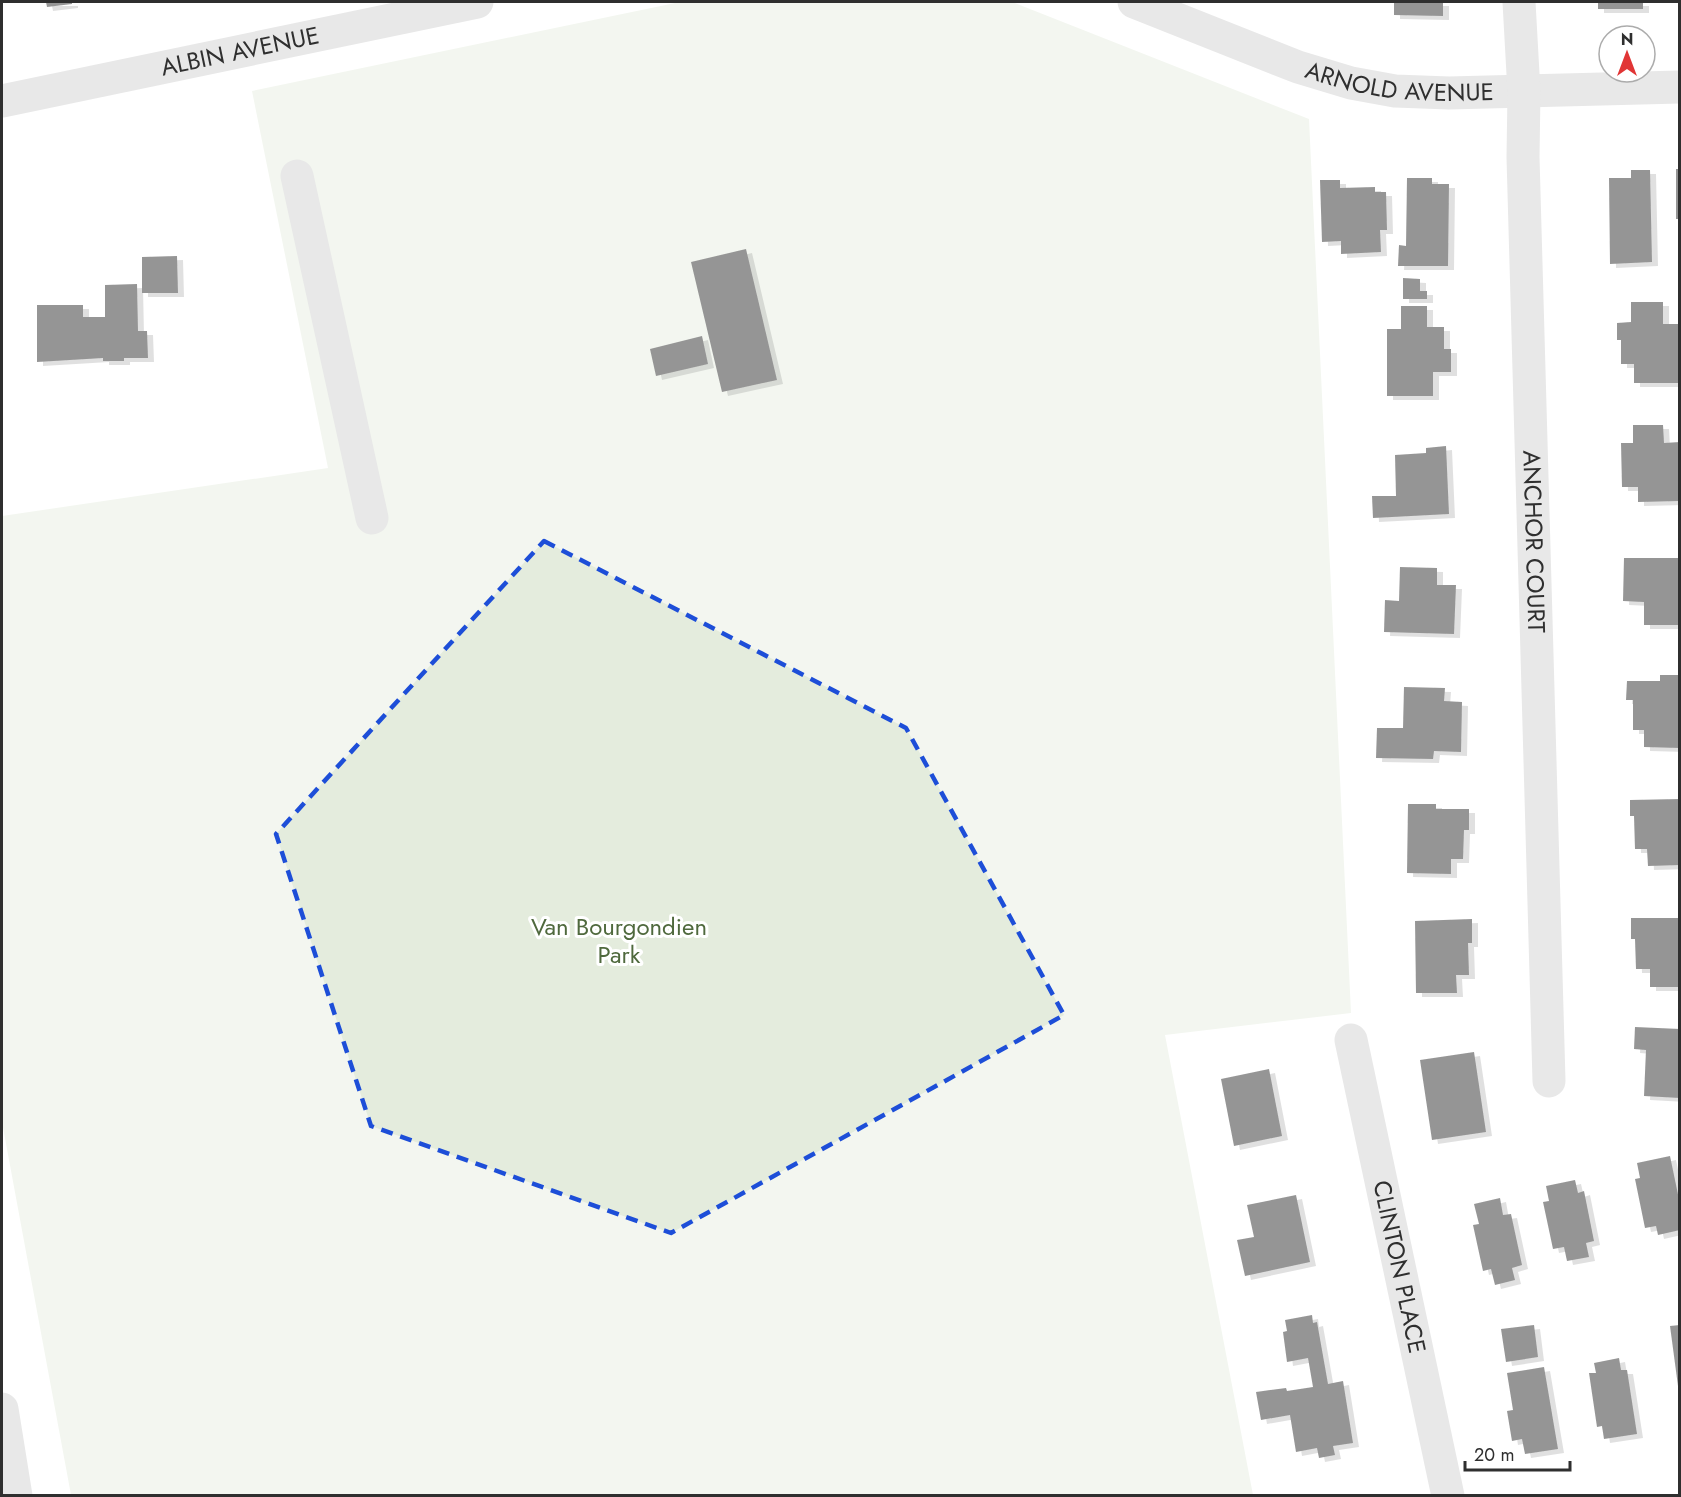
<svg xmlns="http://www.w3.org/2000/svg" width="1681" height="1497" font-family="Jost,sans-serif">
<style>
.green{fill:#e4ecdd}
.building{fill:#161616;filter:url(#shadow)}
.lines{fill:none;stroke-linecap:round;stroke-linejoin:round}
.minor{stroke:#ccc;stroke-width:33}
.marked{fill:none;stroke:#1d4ed8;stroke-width:4.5;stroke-dasharray:12 8;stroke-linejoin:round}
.labels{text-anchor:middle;stroke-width:6;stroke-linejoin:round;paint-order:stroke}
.street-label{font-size:24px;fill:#2f2f2f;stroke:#fff}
.park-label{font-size:24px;fill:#4f693d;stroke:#fff}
</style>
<defs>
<filter id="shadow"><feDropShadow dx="6" dy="4" stdDeviation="0" flood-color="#0004"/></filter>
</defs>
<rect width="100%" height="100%" fill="#fff"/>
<path class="green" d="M680 2H1012L1309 119 1351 1013 1165 1035 1253 1495H71L2 1122V516L328 468 252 91Z"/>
<path class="building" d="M46 2H72V4L47 7Z
M1394 2H1443V16L1394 15Z
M1598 2H1643V9H1598Z
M1676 169H1680V219H1676Z
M1631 170H1650L1652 262 1610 264 1609 178H1631Z
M1407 178H1432V184H1449L1448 266H1398L1399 245 1406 246Z
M1320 180H1340V188L1375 187V192H1386L1387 230H1380L1381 252 1341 254V241L1322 242Z
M746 249 777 380 722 392 691 262Z
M177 256 178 293H142V257Z
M1403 278 1420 279V291H1427V299H1403Z
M137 284 138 331H147L148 358H124V361H103V358L37 362V305H83V317H105V285Z
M1631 302H1663V324H1678L1679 383H1634V364H1621V340H1617V323L1631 322Z
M1401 306H1427V327H1444V349H1451V372H1433V396H1387V329H1401Z
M702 336 708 364 656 376 650 349Z
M1633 425H1663L1664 443 1680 442 1679 501 1638 502V487H1622L1621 443H1633Z
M1446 446 1449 514 1373 518 1372 496H1396L1395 455 1426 453V448Z
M1624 558H1680V625H1644V602L1623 601Z
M1400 567 1437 568V585H1456L1454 634 1384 632 1385 600 1399 601Z
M1660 675H1680V748L1644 747V730H1633V700H1626L1627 681H1660Z
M1404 687 1445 688 1444 701 1462 702 1461 752 1434 751 1433 759 1376 758 1377 728H1403Z
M1680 799V865L1648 866 1647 849H1635L1634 816H1630V800Z
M1408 804H1436V809H1469V830H1464L1463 859H1451V874L1407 873Z
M1631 918H1680V987H1650V969H1636L1635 939H1631Z
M1472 919V943H1468L1469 975H1456L1457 993H1416L1415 921Z
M1635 1027 1680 1029V1098L1644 1096 1646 1050 1634 1049Z
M1474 1052 1486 1132 1432 1140 1420 1060Z
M1269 1069 1282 1136 1234 1146 1221 1079Z
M1670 1156 1680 1204V1230L1658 1235 1656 1226 1645 1228 1635 1179 1640 1178 1637 1163Z
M1575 1180 1578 1193 1584 1191 1594 1241 1586 1243 1589 1257 1567 1261 1564 1247 1553 1249 1543 1202 1549 1201 1546 1186Z
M1296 1195 1310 1262 1245 1276 1237 1240 1254 1237 1247 1205Z
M1500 1198 1503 1215 1511 1214 1522 1265 1512 1268 1515 1280 1495 1285 1491 1269 1483 1271 1473 1225 1479 1224 1474 1204Z
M1312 1315 1313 1323 1317 1322 1328 1384 1343 1381 1353 1443 1333 1446 1335 1455 1319 1458 1317 1448 1296 1452 1290 1415 1261 1420 1256 1392 1286 1388 1287 1391 1313 1387 1308 1358 1287 1362 1283 1332 1287 1331 1285 1320Z
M1534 1325 1538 1357 1506 1362 1501 1329Z
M1680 1325V1386H1678L1670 1326Z
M1619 1358 1621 1370H1627L1637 1434 1604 1439 1602 1426 1597 1427 1589 1373H1596L1594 1363Z
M1544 1367 1558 1449 1525 1454 1522 1439 1512 1441 1507 1411 1513 1410 1507 1373Z"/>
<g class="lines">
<g class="minor">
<path id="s1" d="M1134 2 1298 67 1351 83 1395 91 1449 93 1680 87"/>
<path id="s2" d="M1519 2 1524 92 1523 157 1549 1081"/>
<path id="s3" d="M2 101 477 2"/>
<path d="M297 176 372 518"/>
<path id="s4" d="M1351 1040 1448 1496"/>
<path d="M2 1409 16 1496"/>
</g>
</g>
<path d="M0 0H1681V1497H0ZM544 541 906 728 1064 1015 671 1233 371 1126 276 834Z" fill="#fff" fill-opacity=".55" fill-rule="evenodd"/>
<path class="marked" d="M544 541 906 728 1064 1015 671 1233 371 1126 276 834Z"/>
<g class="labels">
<g class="street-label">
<text dy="8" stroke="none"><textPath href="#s3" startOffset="243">ALBIN AVENUE</textPath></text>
<text dy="8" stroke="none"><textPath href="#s1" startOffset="280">ARNOLD AVENUE</textPath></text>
<text dy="8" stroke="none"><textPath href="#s2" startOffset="540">ANCHOR COURT</textPath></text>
<text dy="8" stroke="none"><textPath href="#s4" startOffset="232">CLINTON PLACE</textPath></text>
</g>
<g class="park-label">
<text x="619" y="935">Van Bourgondien<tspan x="619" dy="28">Park</tspan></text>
</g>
</g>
<rect width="1681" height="1497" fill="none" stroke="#2f2f2f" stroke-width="6"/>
<g transform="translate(1627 54)"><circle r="28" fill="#ffffff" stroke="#acacac" stroke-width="1.5"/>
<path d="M0-4.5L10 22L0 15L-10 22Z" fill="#e13535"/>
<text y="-9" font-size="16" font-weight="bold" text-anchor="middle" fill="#2f2f2f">N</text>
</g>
<path d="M1465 1461v9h105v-9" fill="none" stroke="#2f2f2f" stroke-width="3"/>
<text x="1474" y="1461" font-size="18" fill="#2f2f2f" stroke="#ffffff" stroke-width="4.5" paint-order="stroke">20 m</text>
</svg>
